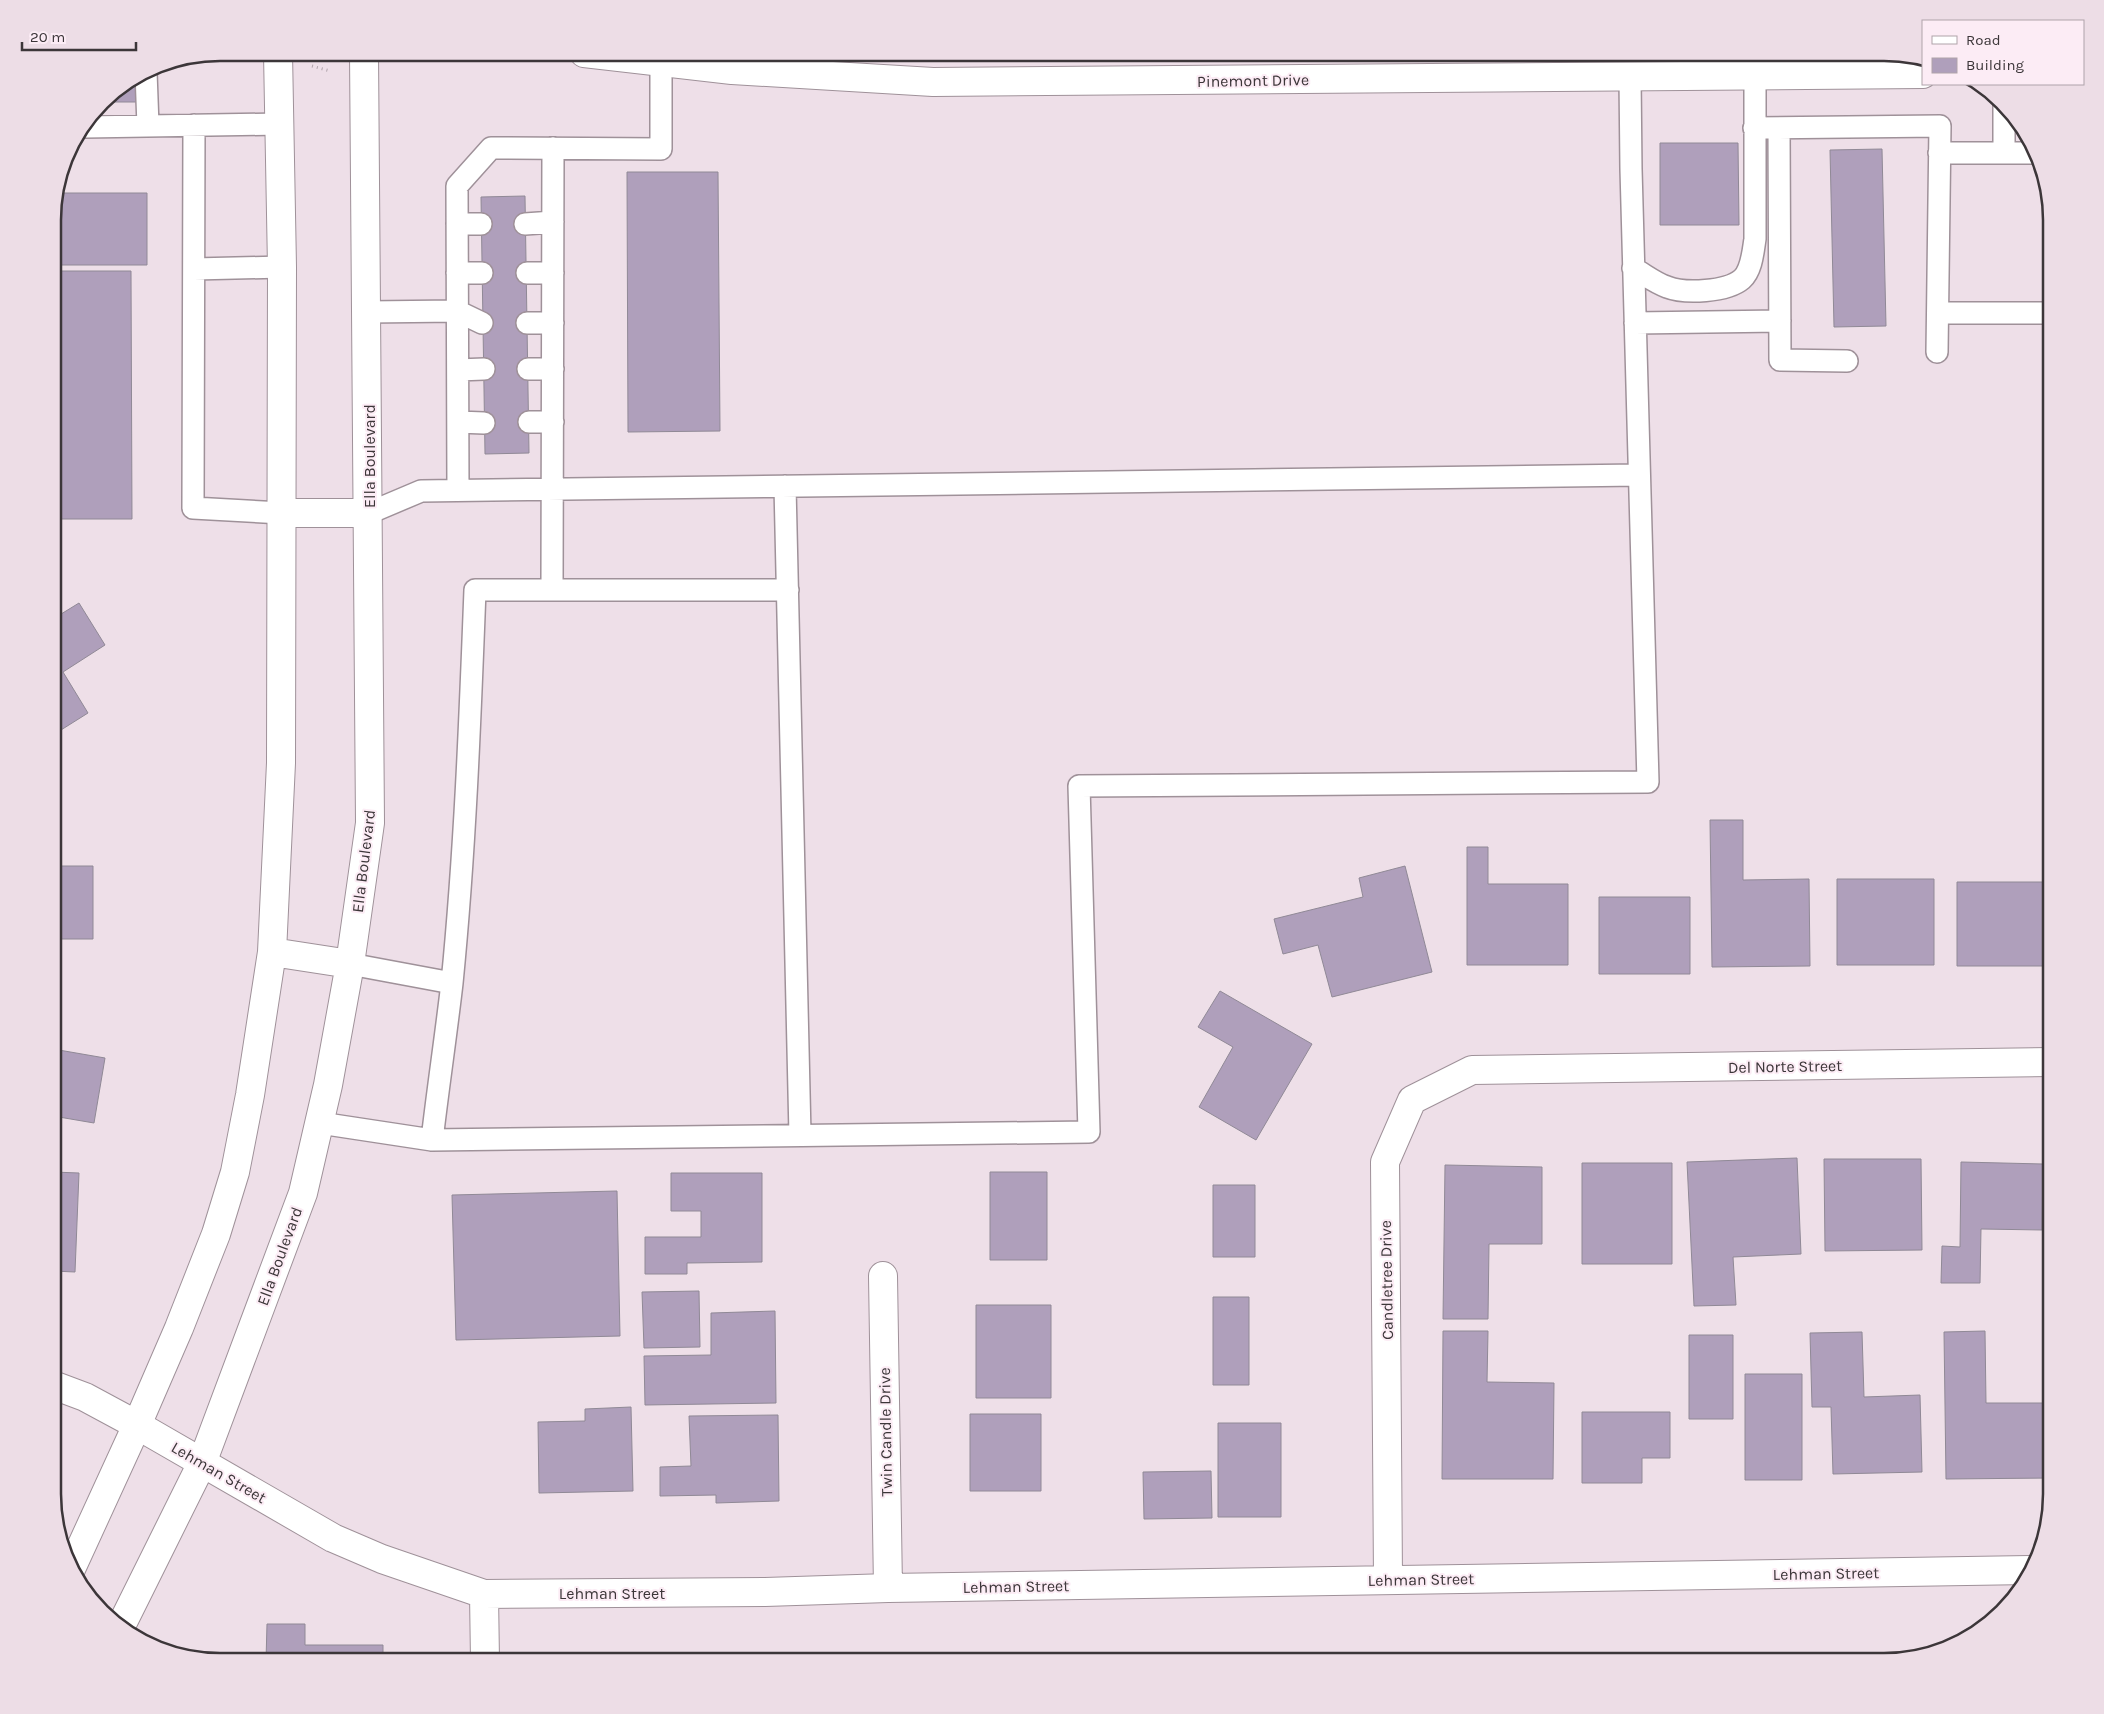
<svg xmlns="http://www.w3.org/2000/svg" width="2104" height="1714" font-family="Karla,sans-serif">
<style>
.building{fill:#af9fbb;stroke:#908996}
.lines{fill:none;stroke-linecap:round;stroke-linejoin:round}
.service-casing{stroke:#9f9199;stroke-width:24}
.minor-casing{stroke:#9f9199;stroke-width:30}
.secondary-casing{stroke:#9f9199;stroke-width:30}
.path{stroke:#b0a4ab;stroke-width:3;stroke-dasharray:1 4;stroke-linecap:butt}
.service{stroke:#fff;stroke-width:21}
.minor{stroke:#fff;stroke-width:28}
.secondary{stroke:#fff;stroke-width:28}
.labels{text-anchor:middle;stroke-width:4;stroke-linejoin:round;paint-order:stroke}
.street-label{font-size:16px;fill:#3c3639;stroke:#fcecf5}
.rim{fill:none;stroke:#3c3639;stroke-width:2.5}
</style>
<rect width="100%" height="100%" fill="#eedfe8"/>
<path class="building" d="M150 69V102H104L109 94Z
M1660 143H1738L1739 225H1660Z
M1882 149 1886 326 1834 327 1830 150Z
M627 172H718L720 431 628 432Z
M57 193H147V265H53V209Z
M525 196 529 453 485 454 481 197Z
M53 271H131L132 519H53Z
M79 603 105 645 63 672 88 713 53 735V619Z
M1710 820H1743V880L1809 879 1810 966 1712 967Z
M1467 847H1488V884H1568V965H1467Z
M53 866H93V939H53Z
M1405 866 1432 972 1332 997 1318 945 1283 954 1274 919 1363 897 1359 878Z
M1837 879H1934V965H1837Z
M1957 882H2051V966H1957Z
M1599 897H1690V974H1599Z
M1220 991 1312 1044 1256 1140 1199 1107 1233 1047 1198 1027Z
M53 1049 105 1058 94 1123 53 1116Z
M1797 1158 1801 1254 1733 1257 1736 1305 1694 1306 1687 1162Z
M1824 1159H1921L1922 1250 1825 1251Z
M1961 1162 2043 1164 2042 1230 1981 1229 1980 1283H1941L1942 1246 1960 1247Z
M1582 1163H1672V1264H1582Z
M1445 1165 1542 1167V1244H1489L1488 1319H1443Z
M53 1172 79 1173 75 1272 53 1271Z
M990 1172H1047V1260H990Z
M671 1173H762V1262L687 1263V1274H645V1237H701V1211H671Z
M1213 1185H1255V1257H1213Z
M617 1191 620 1336 456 1340 452 1195Z
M699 1291 700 1347 644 1348 642 1292Z
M1213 1297H1249V1385H1213Z
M976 1305H1051V1398H976Z
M775 1311 776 1403 645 1405 644 1356 711 1355V1313Z
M1443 1331H1488L1487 1382 1554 1383 1553 1479H1442Z
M1985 1331 1986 1403H2050L2051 1478 1946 1479 1944 1332Z
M1862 1332 1864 1397 1920 1395 1922 1472 1833 1474 1831 1407H1812L1810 1333Z
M1689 1335H1733V1419H1689Z
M1745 1374H1802V1480H1745Z
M631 1407 633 1491 539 1493 538 1422 585 1421V1409Z
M1582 1412H1670V1458H1642V1483H1582Z
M970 1414H1041V1491H970Z
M778 1415 779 1501 716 1503V1495L660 1496V1467L691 1466 689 1416Z
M1218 1423H1281V1517H1218Z
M1211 1471 1212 1518 1144 1519 1143 1472Z
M267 1624H305V1645H383V1661H266Z"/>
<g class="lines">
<g class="service-casing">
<path id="service" d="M146 72 148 126
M194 125 193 508 282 513
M85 127 280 124
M1754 128 1940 126 1937 352
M1779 128 1780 360 1847 361
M1939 153H2036
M2004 153V107
M457 224H481
M525 224 553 222
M1633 268C1644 274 1655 283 1667 287 1685 294 1727 292 1742 279 1752 270 1753 251 1755 239V76
M194 269 282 267
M457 273H482
M527 273H553
M367 312 457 311 482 323
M1938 313H2051
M527 323H553
M1635 323 1780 321
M528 369H553
M458 370 484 369
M458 422 484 423
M529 422H553
M785 486 800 1135
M458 490 457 186 491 148 661 149V62
M369 513 421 491 1639 475
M552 590 553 148
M350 964 452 983
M320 1123 432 1140 1089 1132 1079 786 1648 782 1631 169 1630 77
M432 1140C438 1088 446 1035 452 983 465 852 470 721 475 590H788"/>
</g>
<g class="minor-casing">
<path id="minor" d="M883 1276 888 1588
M53 1385 85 1397 137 1425 333 1538 382 1559 484 1594 765 1592 888 1588 2030 1570
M1388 1579 1385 1162 1412 1100 1472 1070 2051 1062
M484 1594 485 1661"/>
</g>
<g class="secondary-casing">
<path id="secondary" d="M584 53 732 70 933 82 1923 74
M282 513H369
M272 952 350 964
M71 1569 137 1425 179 1328 216 1234 235 1172 250 1095 272 952 281 763 282 267 278 53
M121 1626 202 1463 303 1193 328 1085 350 964 370 823 364 53"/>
</g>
<path class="path" d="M312 66 330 71"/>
<use href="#service" class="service"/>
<use href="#minor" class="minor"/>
<use href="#secondary" class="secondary"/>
</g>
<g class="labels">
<g class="street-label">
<text transform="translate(1253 80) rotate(-1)" y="6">Pinemont Drive</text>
<text transform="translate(369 456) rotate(-90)" y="6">Ella Boulevard</text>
<text transform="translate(363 861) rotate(-83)" y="6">Ella Boulevard</text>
<text transform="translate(1785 1066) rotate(-1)" y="6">Del Norte Street</text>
<text transform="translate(279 1256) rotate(-70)" y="6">Ella Boulevard</text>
<text transform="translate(1386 1280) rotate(-91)" y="6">Candletree Drive</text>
<text transform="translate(885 1432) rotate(-91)" y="6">Twin Candle Drive</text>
<text transform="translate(219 1472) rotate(30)" y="6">Lehman Street</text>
<text transform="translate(1826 1573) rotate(-1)" y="6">Lehman Street</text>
<text transform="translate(1421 1579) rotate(-1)" y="6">Lehman Street</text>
<text transform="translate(1016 1586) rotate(-1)" y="6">Lehman Street</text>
<text x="612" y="1599">Lehman Street</text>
</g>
</g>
<path d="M0 0H2104V1714H0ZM220 61H1884A159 159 0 0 1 2043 220V1494A159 159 0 0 1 1884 1653H220A159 159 0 0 1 61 1494V220A159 159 0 0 1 220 61Z" fill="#eddde6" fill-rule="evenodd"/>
<path class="rim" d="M220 61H1884A159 159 0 0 1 2043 220V1494A159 159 0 0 1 1884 1653H220A159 159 0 0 1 61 1494V220A159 159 0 0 1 220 61Z"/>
<rect x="1922" y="20" width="162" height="65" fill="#fcecf5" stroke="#afa3aa"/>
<rect x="1932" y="36" width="25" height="8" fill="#ffffff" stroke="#afa3aa"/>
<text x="1966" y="45" font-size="15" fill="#3c3639">Road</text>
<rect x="1932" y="58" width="25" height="15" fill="#af9fbb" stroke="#afa3aa"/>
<text x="1966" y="70" font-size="15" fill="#3c3639">Building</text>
<path d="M22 42v8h114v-8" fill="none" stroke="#3c3639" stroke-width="2.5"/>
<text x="30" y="42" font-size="15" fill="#3c3639" stroke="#fcecf5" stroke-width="4" paint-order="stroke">20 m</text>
</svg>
